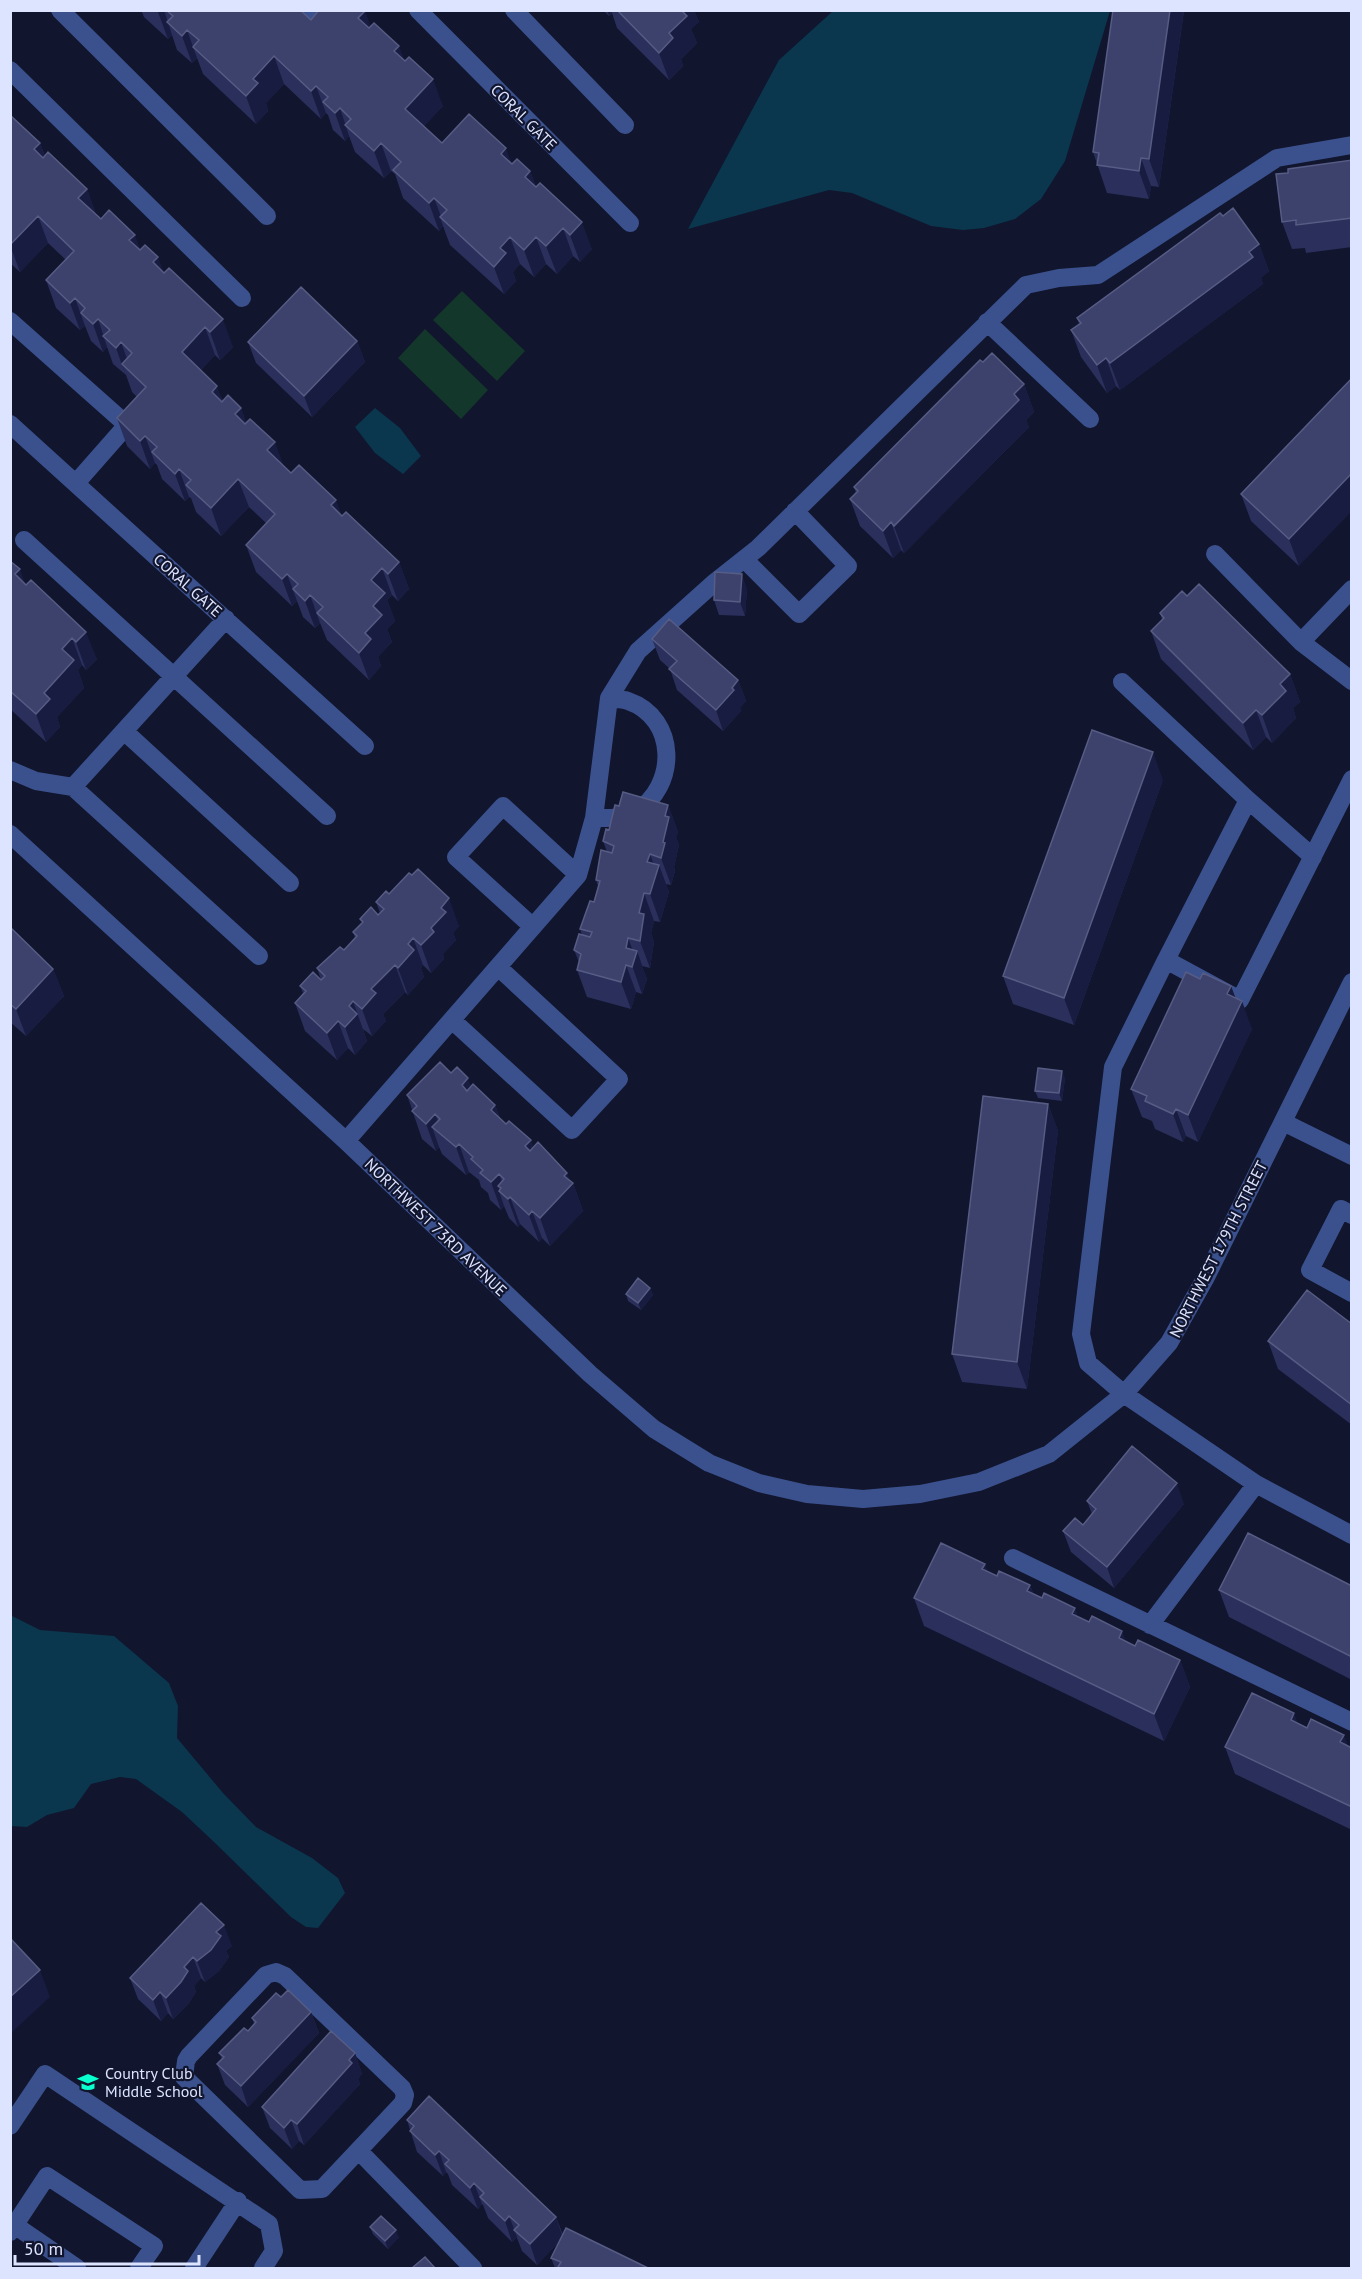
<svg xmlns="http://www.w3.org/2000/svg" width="1362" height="2279" font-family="'PT Sans',sans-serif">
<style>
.green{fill:#14372b}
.water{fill:#0a374e}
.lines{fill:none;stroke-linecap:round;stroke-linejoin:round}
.minor{stroke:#3b518d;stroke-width:18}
.wall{fill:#2a2f5b}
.shaded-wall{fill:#181c41}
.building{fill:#3d426d;stroke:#565c84;stroke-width:1.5}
.labels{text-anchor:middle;stroke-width:4.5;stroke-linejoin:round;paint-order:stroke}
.street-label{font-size:16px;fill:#dde4ff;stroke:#11152d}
.poi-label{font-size:16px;fill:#dde4ff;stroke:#11152d;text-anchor:start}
</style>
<rect width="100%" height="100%" fill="#11152d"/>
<path class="green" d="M462 291 525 351 497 381 433 320Z
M425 329 488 390 461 419 398 358Z"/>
<path class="water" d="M833 11H1110L1065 161 1041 199 1015 219 984 228 963 230 931 226 852 193 829 190 688 229 779 60Z
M375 408 400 428 421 456 403 474 375 453 355 427Z
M10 1615 40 1630 114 1636 169 1683 178 1706 177 1738 223 1793 256 1827 312 1858 338 1878 345 1893 318 1928 306 1927 291 1917 213 1841 182 1812 136 1779 120 1777 91 1784 74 1808 47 1815 27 1827 11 1826Z"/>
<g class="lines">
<path class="minor" d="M60 10 267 216
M307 10 323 27 340 10
M418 10 630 223
M514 10 625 125
M10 70 242 298
M10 321 127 425 76 483
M987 322 1090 419
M10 424 365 746
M24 540 327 816
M1215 554 1301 642 1352 681
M744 559 799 614 848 566 795 511
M1301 642 1352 589
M1122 682 1248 800 1313 857
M124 731 290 883
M10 770 36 781 73 787 226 619
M1352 779 1240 1000 1166 960 1113 1067 1081 1334 1088 1363 1124 1394 1256 1484 1352 1535
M73 787 259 956
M594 818C608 818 622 819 635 812 678 787 678 718 628 701 622 699 615 699 609 698
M10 834 346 1141 590 1374 654 1429 709 1463 759 1483 807 1494 863 1499 920 1494 979 1482 1049 1454 1124 1394 1169 1343 1206 1277 1352 982
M533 927 456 857 503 806 578 875
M1166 960 1248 800
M452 1020 572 1130 619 1079 498 967
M1283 1122 1352 1156
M346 1141 578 875 594 818 609 698 638 651 715 582 758 548 1026 285 1059 278 1098 275 1277 158 1352 145
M1352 1215 1341 1209 1310 1270 1352 1293
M1013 1558 1352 1722
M1150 1625 1256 1484
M276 1972 285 1976 402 2088 405 2095 403 2103 322 2189 300 2190 184 2077 186 2061 189 2056 266 1975Z
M10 2126 45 2074 269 2224 274 2251 263 2268
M359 2151 473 2268
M10 2222 77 2268
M10 2232 47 2176 154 2246 139 2268
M194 2268 238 2201"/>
</g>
<path class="wall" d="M141 10H300L311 20 365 11 370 27 404 60 443 106 424 126 442 143 512 164 530 171 536 187 592 249 580 262 573 256 557 274 546 264 534 277 520 264 513 272 516 281 504 294 450 245 443 226 439 231 403 198 395 174 391 171 384 178 355 152 349 136 345 141 333 130 328 115 326 113 321 119 284 84 266 103 268 111 256 124 203 74 197 58 192 63 177 50 172 35 168 39 144 17Z
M603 10H694L699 22 691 29 697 43 681 59 683 66 669 80 617 28 612 13 609 16Z
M1113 10 1184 11 1159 187 1151 186 1149 199 1107 193 1093 152Z
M10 115 40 143 45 156 87 189 96 215 140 250 163 272 233 347 220 360 215 355 201 370 223 400 241 408 246 423 283 465 291 473 342 516 399 562 409 589 398 601 392 595 387 600 395 621 387 629 392 642 378 657 381 666 369 680 327 640 320 623 315 628 303 617 297 601 292 606 256 572 246 545 266 523 249 507 221 536 196 512 191 498 189 497 185 501 162 479 157 465 155 463 150 469 127 446 117 418 137 397 132 392 126 375 113 364 107 347 103 352 91 341 85 326 80 330 56 308 46 280 66 260 48 243 20 272 10 263Z
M1352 160V247L1306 253 1305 248 1292 249 1282 222 1288 173Z
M1223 216 1259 244 1269 271 1261 278 1263 284 1120 390 1116 386 1107 393 1081 357 1071 330 1079 324 1077 318Z
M357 341 365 362 312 417 256 363 248 342Z
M983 362 1024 384 1034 412 1026 420 1029 427 904 553 901 550 893 558 860 526 850 499 856 493 854 487Z
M1352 378 1299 566 1251 521 1241 494Z
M10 561 25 584 97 659 86 670 82 665 78 670 84 688 57 717 60 727 46 742 10 709Z
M747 589 745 616 719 615 714 600Z
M1187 596 1290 674 1300 702 1293 708 1296 718 1272 743 1266 737 1253 750 1161 659 1151 631 1162 620 1160 613Z
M652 639 738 680 746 701 740 708 741 711 723 731 677 690 670 669 660 660Z
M1163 780 1074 1025 1013 1004 1003 976Z
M668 805 678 832 676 837 679 845 674 867 675 871 671 885 666 884 669 892 660 922 654 921 651 933 654 942 650 968 642 966 647 979 642 994 636 992 631 1009 587 997 577 970 579 962 574 950 582 935 580 929 594 902 598 886 596 880 607 852 603 841 609 830 619 806Z
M389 894 459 926 453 933 456 940 443 954 444 959 431 973 423 965 421 968 424 977 408 995 405 992 383 1014 386 1021 372 1036 363 1029 367 1041 355 1055 348 1048 337 1060 305 1031 295 1003 303 993 300 986 321 980 317 968 344 950 355 938 353 932 362 923 360 919 378 915 380 913 376 902Z
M10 927 53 969 64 996 26 1036 10 1022Z
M1200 979 1231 986 1235 998 1252 1029 1198 1142 1186 1136 1183 1142 1155 1129 1152 1121 1142 1117 1131 1089Z
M451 1073 471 1086 495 1105 500 1118 506 1124 531 1140 533 1147 573 1183 583 1211 550 1246 542 1238 539 1242 520 1224 518 1227 509 1218 504 1206 501 1210 490 1200 488 1193 481 1187 479 1180 469 1172 466 1175 442 1154 439 1147 436 1151 422 1139 407 1095Z
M1065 1078 1062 1101 1038 1098 1035 1091Z
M1048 1104 1058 1131 1027 1389 962 1382 952 1354Z
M650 1288 653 1295 641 1310 628 1301 626 1294Z
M1352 1324V1425L1278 1369 1268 1341Z
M1087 1501 1184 1504 1114 1588 1071 1552 1063 1531 1083 1525 1092 1514Z
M985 1564 987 1572 997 1576 1030 1585 1033 1593 1126 1641 1135 1646 1180 1660 1190 1687 1164 1741 924 1626 914 1598Z
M1352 1586V1680L1229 1617 1219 1590Z
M1298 1723 1352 1748V1830L1235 1774 1225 1747Z
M232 1946 226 1951 229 1957 219 1971 205 1982 201 1978 194 1986 196 1992 189 2003 173 2019 168 2013 161 2021 138 1999 130 1978Z
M281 1997 311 2012 319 2033 248 2107 225 2085 217 2064 222 2059 219 2053 248 2031 254 2024 252 2018Z
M355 2053 362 2074 358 2079 360 2084 304 2145 299 2141 292 2149 270 2128 262 2107Z
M407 2120 556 2217 563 2235 648 2268H555L551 2258 559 2242 537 2265 522 2251 517 2238V2237L512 2242 488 2218 483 2205 482 2204 478 2209 452 2185 448 2174 446 2172 443 2176 417 2152Z
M370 2227 399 2237 388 2249 373 2234Z"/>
<path class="shaded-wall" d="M159 10H164L172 35 168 39 158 12Z
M607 10H611L612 13 609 16Z
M679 10H694L699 22 691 29 697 43 681 59 683 66 669 80 659 53 669 33Z
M1170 10H1184L1159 187 1149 159Z
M365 11 375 39 358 18Z
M187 30 197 58 192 63 182 36Z
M399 46 409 73 394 51Z
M274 56 284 84 266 103 268 111 256 124 246 96 253 79Z
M433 79 443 106 415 136 405 109Z
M316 86 326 113 321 119 311 91Z
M340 108 349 136 345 141 335 113Z
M40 143 50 171 34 149Z
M381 143 391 171 384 178 374 151Z
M506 148 516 176 501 154Z
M1141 158 1151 186 1149 199 1139 171Z
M530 171 540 198 525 177Z
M87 189 97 216 78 198Z
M434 198 442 219 440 217 443 226 439 231 429 203Z
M38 216 48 243 20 272 10 245Z
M582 222 592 249 580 262 570 235Z
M563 228 573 256 557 274 546 246Z
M135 235 145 262 129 240Z
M510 237 520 264 513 272 516 281 504 294 494 267 500 248Z
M536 237 546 264 534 277 524 250Z
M1259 244 1269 271 1261 278 1263 284 1120 390 1110 363Z
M158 257 168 285 153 262Z
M75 298 85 326 80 330 70 303Z
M98 319 107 347 103 352 93 324Z
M223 319 233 347 220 360 210 332Z
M205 327 215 355 192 379 182 352Z
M357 341 365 362 312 417 304 396Z
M121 342 131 370 122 364 126 376 116 348Z
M1106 358 1116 386 1107 393 1097 365Z
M1024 384 1034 412 1026 420 1029 427 904 553 894 526Z
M217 386 227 413 212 392Z
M241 408 251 436 235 414Z
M145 436 155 463 150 469 140 441Z
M275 442 285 469 267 450Z
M179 469 189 497 185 501 175 474Z
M1352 473V511L1299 566 1289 539Z
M238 479 249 507 221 536 211 508Z
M336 500 346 527 331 505Z
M891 522 901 550 893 558 883 531Z
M399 562 409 589 398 601 388 574Z
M382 568 392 595 387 600 395 621 387 629 392 642 378 657 381 666 369 680 359 653 373 606 371 580Z
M20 569 30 597 15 574Z
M287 574 297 601 292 606 282 579Z
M742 574 747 589 745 616 740 602Z
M310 595 320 623 315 628 305 601Z
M86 632 97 659 86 670 76 642Z
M72 638 82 665 78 670 84 688 57 717 60 727 46 742 36 714 62 649Z
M1290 674 1300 702 1293 708 1296 718 1272 743 1262 715 1280 684Z
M738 680 746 701 740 708 741 711 723 731 716 710Z
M1256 710 1266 737 1253 750 1243 723Z
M1153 752 1163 780 1074 1025 1064 998Z
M668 805 678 832 676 837 679 845 674 867 675 871 671 885 661 858 665 816Z
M650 854 657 873 659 865 669 892 660 922 650 894 647 862Z
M644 893 654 921 651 933 654 942 650 968 640 941 639 913Z
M449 898 459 926 453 933 456 940 443 954 444 959 431 973 421 945 441 908Z
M413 938 423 965 421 968 424 977 408 995 398 968 408 944Z
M628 938 635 956 637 951 647 979 642 994 626 948Z
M395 965 405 992 383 1014 386 1021 372 1036 362 1009 371 989Z
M626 965 636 992 631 1009 621 982Z
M53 969 64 996 26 1036 16 1009Z
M1231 986 1239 1007 1242 1001 1252 1029 1198 1142 1188 1115 1227 994Z
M353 1001 367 1041 355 1055 345 1027 349 1006Z
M338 1021 348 1048 337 1060 327 1033Z
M1062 1071 1065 1078 1062 1101 1059 1093Z
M468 1078 478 1106 462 1085Z
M1048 1104 1058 1131 1027 1389 1017 1362Z
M495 1105 505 1133 491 1110Z
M1176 1109 1186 1136 1183 1142 1173 1114Z
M435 1114 443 1136 432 1127 439 1147 436 1151 426 1124Z
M531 1140 541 1168 525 1146Z
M459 1144 469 1172 466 1175 456 1147Z
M567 1173 572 1184 573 1183 583 1211 550 1246 540 1218 564 1176Z
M499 1174 508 1199 510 1197 520 1224 518 1227 508 1199 498 1186 500 1192 499 1191 504 1206 501 1210 491 1182Z
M532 1211 542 1238 539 1242 529 1215Z
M650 1288 653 1295 641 1310 638 1303Z
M1177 1483 1184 1504 1114 1588 1107 1567Z
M985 1564 995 1592 982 1569Z
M1030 1585 1040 1613 1027 1591Z
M1075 1608 1085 1636 1072 1614Z
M1122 1631 1132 1658 1119 1638Z
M1180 1660 1190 1687 1164 1741 1154 1714Z
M1294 1713 1304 1741 1291 1720Z
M1344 1735 1352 1757 1340 1742Z
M224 1925 232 1946 226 1951 229 1957 219 1971 205 1982 197 1961 216 1932Z
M193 1957 201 1978 194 1986 196 1992 189 2003 173 2019 166 1998 184 1967Z
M40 1970 50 1997 10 2034V1997Z
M160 1992 168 2013 161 2021 153 2000Z
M311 2012 319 2033 248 2107 241 2086Z
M355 2053 362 2074 358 2079 360 2084 304 2145 297 2124Z
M291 2120 299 2141 292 2149 284 2128Z
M439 2151 446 2172 443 2176 435 2155Z
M474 2183 482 2204 478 2209 470 2188Z
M509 2216 517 2237 512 2242 505 2221Z
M556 2217 563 2238 537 2265 530 2244Z
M396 2230 399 2237 388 2249 385 2241Z"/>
<path class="building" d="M166 10H300L311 20 319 10H364L365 11 358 18 369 28 374 23 399 46 394 51 405 61 409 57 433 79 405 109 442 143 469 114 506 148 501 154 512 164 517 159 530 171 525 177 536 187 540 183 582 222 570 235 563 228 546 246 536 237 524 250 510 237 500 248 506 253 494 267 440 217 447 210 434 198 429 203 393 170 401 162 381 143 374 151 345 125 351 119 340 108 335 113 323 102 328 97 316 86 311 91 274 56 253 79 258 83 246 96 193 47 199 40 187 30 182 36 167 22 173 16Z
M617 10H681L687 16 669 33 673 38 659 53Z
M1113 10H1170L1149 159 1141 158 1139 171 1097 165 1099 153 1093 152Z
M10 115 40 143 34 149 43 158 48 152 87 189 78 198 101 219 109 210 135 235 129 240 140 250 145 245 158 257 153 262 164 273 169 268 223 319 210 332 205 327 182 352 217 386 212 392 222 402 228 395 241 408 235 414 245 424 250 419 275 442 267 450 291 473 299 465 336 500 331 505 342 516 346 512 399 562 388 574 382 568 371 580 385 593 373 606 382 615 365 633 371 639 359 653 317 613 323 607 310 595 305 601 293 589 298 584 287 574 282 579 246 545 275 514 238 479 211 508 186 485 191 480 179 469 175 474 152 452 157 447 145 436 140 441 117 418 146 387 122 364 132 353 121 342 116 348 103 336 110 330 98 319 93 324 81 313 85 308 75 298 70 303 46 280 74 251 38 216 10 245Z
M1352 160V218L1296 225V220L1282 222 1276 174 1288 173V169Z
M1233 208 1259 244 1249 252 1253 257 1110 363 1106 358 1097 365 1071 330 1081 323 1077 318 1220 213 1223 216Z
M301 287 357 341 304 396 248 342Z
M992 353 1024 384 1014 394 1019 400 894 526 891 522 883 531 850 499 858 491 854 487 980 360 983 362Z
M1352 378V473L1289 539 1241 494Z
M10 561 20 569 15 574 26 585 31 580 86 632 76 642 72 638 62 649 74 660 44 693 50 699 36 714 10 691Z
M715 572 742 574 740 602 714 600Z
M1199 584 1290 674 1280 684 1286 691 1262 715 1256 710 1243 723 1151 631 1164 618 1160 613 1182 591 1187 596Z
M669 619 738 680 732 688 734 690 716 710 669 669 677 661 652 639Z
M1092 730 1153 752 1064 998 1003 976Z
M623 792 668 805 665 816 669 817 663 842 665 843 661 858 650 854 647 862 659 865 650 894 644 893 639 913 644 914 640 941 628 938 626 948 637 951 632 967 626 965 621 982 577 970 581 954 574 950 579 934 590 937 592 932 580 929 590 901 594 902 600 881 596 880 601 850 612 853 614 846 603 841 606 829 609 830 615 805 619 806Z
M418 869 449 898 441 908 446 912 431 928 434 932 421 945 413 938 408 944 414 950 398 968 395 965 371 989 376 993 362 1009 353 1001 349 1006 357 1014 345 1027 338 1021 327 1033 295 1003 306 991 300 986 313 972 321 980 325 976 317 968 340 947 344 950 357 936 353 932 363 922 360 919 371 907 378 915 384 909 376 902 386 891 389 894 409 873 412 875Z
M10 927 53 969 16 1009 10 1004Z
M1186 972 1200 979 1203 973 1231 986 1227 994 1242 1001 1188 1115 1176 1109 1173 1114 1145 1101 1147 1096 1131 1089Z
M440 1062 451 1073 457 1067 468 1078 462 1085 467 1091 473 1084 495 1105 491 1110 506 1124 509 1121 531 1140 525 1146 530 1151 538 1142 567 1173 564 1176 573 1183 540 1218 532 1211 529 1215 510 1197 508 1199 499 1191 501 1188 498 1186 504 1179 499 1174 491 1182 480 1173 483 1170 471 1159 473 1157 459 1144 456 1147 432 1127 440 1119 435 1114 426 1124 412 1111 417 1106 407 1095Z
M1038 1068 1062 1071 1059 1093 1035 1091Z
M983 1096 1048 1104 1017 1362 952 1354Z
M638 1278 650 1288 638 1303 626 1294Z
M1307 1290 1352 1324V1405L1268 1341Z
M1132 1446 1177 1483 1107 1567 1063 1531 1075 1518 1083 1525 1096 1509 1087 1501Z
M1248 1533 1352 1586V1657L1219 1590Z
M941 1543 985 1564 982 1569 997 1576 999 1571 1030 1585 1027 1591 1042 1598 1044 1593 1075 1608 1072 1614 1089 1622 1092 1616 1122 1631 1119 1638 1135 1646 1138 1640 1180 1660 1154 1714 914 1598Z
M1252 1693 1294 1713 1291 1720 1307 1728 1311 1719 1344 1735 1340 1742 1352 1748V1807L1225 1747Z
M201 1903 224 1925 216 1932 221 1936 211 1950 197 1961 193 1957 184 1967 188 1971 181 1982 166 1998 160 1992 153 2000 130 1978Z
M10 1938 40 1970 10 1997Z
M288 1990 311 2012 241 2086 217 2064 224 2057 219 2053 244 2028 248 2031 256 2022 252 2018 276 1993 281 1997Z
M331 2031 355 2053 349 2060 352 2063 297 2124 291 2120 284 2128 262 2107Z
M429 2096 556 2217 530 2244 514 2230 519 2225 509 2216 505 2221 480 2197 484 2193 474 2183 470 2188 445 2164 449 2160 439 2151 435 2155 410 2131 414 2126 407 2120Z
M381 2216 396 2230 385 2241 370 2227Z
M566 2228 648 2268H562L558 2267 561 2262 551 2258Z
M425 2257 435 2268H412Z"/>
<defs>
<g id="school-bare" transform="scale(1.62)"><path d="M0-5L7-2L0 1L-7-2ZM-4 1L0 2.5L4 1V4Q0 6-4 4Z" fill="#09ffcd" stroke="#11152d" stroke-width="2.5" paint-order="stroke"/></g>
</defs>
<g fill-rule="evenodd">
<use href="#school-bare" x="88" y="2082"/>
</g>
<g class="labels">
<g class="street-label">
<text transform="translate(524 117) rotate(45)" y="6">CORAL GATE</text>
<text transform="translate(188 585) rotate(42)" y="6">CORAL GATE</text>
<text transform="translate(436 1227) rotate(44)" y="6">NORTHWEST 73RD AVENUE</text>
<text transform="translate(1218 1249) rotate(-63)" y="6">NORTHWEST 179TH STREET</text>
</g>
<g class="poi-label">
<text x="105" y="2079">Country Club<tspan x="105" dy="18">Middle School</tspan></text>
</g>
</g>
<rect width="1362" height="2279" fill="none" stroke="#dde4ff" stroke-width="24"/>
<path d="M15 2255v9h184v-9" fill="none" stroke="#dde4ff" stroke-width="3"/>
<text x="24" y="2255" font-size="18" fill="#dde4ff" stroke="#11152d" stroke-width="4.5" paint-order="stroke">50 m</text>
</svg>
